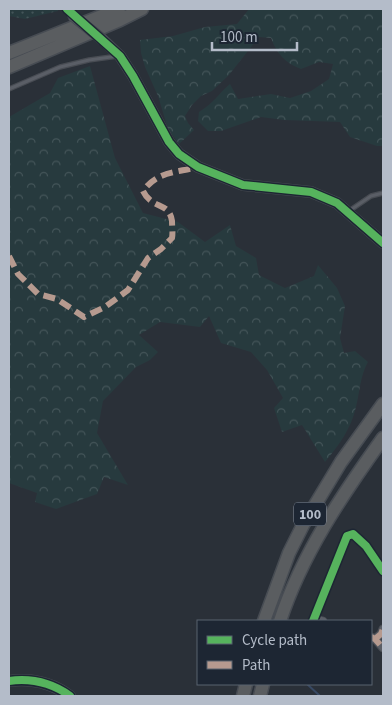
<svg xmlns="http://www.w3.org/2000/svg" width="392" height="705" font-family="'Source Sans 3',sans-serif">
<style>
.green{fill:url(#green-dots)}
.forest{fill:url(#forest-crowns)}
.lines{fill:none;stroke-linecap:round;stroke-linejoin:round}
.stream{stroke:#384963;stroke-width:2}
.lane-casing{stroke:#484c53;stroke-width:5.5}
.street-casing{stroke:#484c53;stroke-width:9}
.secondary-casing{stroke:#484c53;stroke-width:12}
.highway-casing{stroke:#474c53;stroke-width:15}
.lane{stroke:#5a5e66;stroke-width:3}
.street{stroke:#5a5e66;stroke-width:7}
.secondary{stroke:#595d64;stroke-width:10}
.highway{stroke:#5a5d60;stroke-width:12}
.secondary-bridge-casing{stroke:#484c53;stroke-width:12;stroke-linecap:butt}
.secondary-bridge{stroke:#595d64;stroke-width:10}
.quiet{stroke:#b69a8f;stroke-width:6;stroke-dasharray:12 6;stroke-linecap:butt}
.cycleway-casing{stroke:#1d2633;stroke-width:11}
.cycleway{stroke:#56b35d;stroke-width:8}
.labels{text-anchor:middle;stroke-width:4;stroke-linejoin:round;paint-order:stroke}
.shield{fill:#1d2633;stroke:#878f9c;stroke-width:1}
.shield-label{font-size:14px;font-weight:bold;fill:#b4bcc9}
</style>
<defs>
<pattern id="green-dots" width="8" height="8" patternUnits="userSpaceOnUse" patternTransform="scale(1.25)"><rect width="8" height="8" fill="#273a3e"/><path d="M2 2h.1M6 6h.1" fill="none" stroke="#445559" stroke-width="1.8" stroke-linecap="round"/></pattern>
<pattern id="forest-crowns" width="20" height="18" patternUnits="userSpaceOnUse" patternTransform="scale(1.25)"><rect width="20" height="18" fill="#273a3e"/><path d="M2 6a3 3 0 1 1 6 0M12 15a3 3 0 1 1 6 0" fill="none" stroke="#445559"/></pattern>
</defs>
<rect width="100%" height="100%" fill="#2a3038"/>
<path class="green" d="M9 9H58V11L25 19 9 16Z"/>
<path class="forest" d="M249 9H383V146H377L350 137 340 122 284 120 261 117 221 131H208L198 121 199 112C214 103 218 94 230 84L238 99 271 94 290 98 311 91 329 79 333 64 319 62 301 69C285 63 277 54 271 38L259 37 229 75 212 91 201 96 192 105 185 116 188 123 194 130 179 144 168 129 158 96 145 67 141 53 140 40 173 36 205 27 237 24Z
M90 66 115 158 143 213 178 222 205 242 230 225 236 246 256 258 259 275 285 288 314 276 318 265 337 288 345 306 340 338 344 353 355 351 368 362C360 376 360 391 356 407 351 429 339 445 325 462L302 425 282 432 274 408 283 398 267 370 251 352 221 343 209 316 200 327 160 322 139 335 158 352 150 360 136 367 103 401 97 433 128 485 104 477 97 494 56 509 35 502 37 493 9 483V117L50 93 58 78Z"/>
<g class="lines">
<path class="stream" d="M307 684 320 696"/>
<g class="lane-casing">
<path id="lane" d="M9 89 60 67 89 60 118 56
M349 211 371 196 383 193"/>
</g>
<g class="street-casing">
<path id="street" d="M315 619 323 621
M313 621 347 536 353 534 366 546 383 571
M371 637 375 639 383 648
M375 639 381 634 383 629"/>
</g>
<g class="secondary-casing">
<path id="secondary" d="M103 40 120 56 133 76 169 142 179 154 198 167 243 185 311 192 337 203 383 243
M9 681C31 678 52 683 70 696"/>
</g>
<g class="highway-casing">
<path id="highway" d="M9 53 119 9
M9 67 120 20 142 9
M264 621 289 553 303 525 341 462 383 404
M280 621C302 554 342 495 383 438
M243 696 246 684
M260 696 263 684"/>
</g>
<use href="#lane" class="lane"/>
<use href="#street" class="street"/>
<use href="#secondary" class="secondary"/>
<use href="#highway" class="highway"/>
<g class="secondary-bridge-casing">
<path id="secondary-bridge" d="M72 15 103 40"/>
</g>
<use href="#secondary-bridge" class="secondary-bridge"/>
<path class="quiet" d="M9 256 18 274 38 294 57 299 84 317 105 307 128 290 148 258 161 249 172 238C173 232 172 227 172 221 169 201 152 210 143 191 158 171 175 173 198 167
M371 637 375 639 383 648
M375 639 381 634 383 629"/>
<g class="cycleway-casing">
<path id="cycleway" d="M67 9 120 56 133 76 169 142 179 154 198 167 243 185 311 192 337 203 383 243
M313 621 347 536 353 534 366 546 383 571
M9 681C31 678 52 683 70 696"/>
</g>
<use href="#cycleway" class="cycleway"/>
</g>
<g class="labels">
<rect class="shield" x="294" y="502.5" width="32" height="23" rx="4"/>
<g class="shield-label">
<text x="310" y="519">100</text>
</g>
</g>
<rect width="392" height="705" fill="none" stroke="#b4bcc9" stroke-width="20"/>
<rect x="197" y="620" width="175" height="65" fill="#1d2633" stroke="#59626f"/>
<rect x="207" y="636" width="25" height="8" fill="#56b35d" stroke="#59626f"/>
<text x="242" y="645" font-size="15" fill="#b4bcc9">Cycle path</text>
<rect x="207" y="661" width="25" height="8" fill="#b69a8f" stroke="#59626f"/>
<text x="242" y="670" font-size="15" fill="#b4bcc9">Path</text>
<path d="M212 42v8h85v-8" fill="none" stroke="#b4bcc9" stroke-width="2.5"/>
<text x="220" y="42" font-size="15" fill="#b4bcc9" stroke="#1d2633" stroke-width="4" paint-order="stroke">100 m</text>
</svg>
